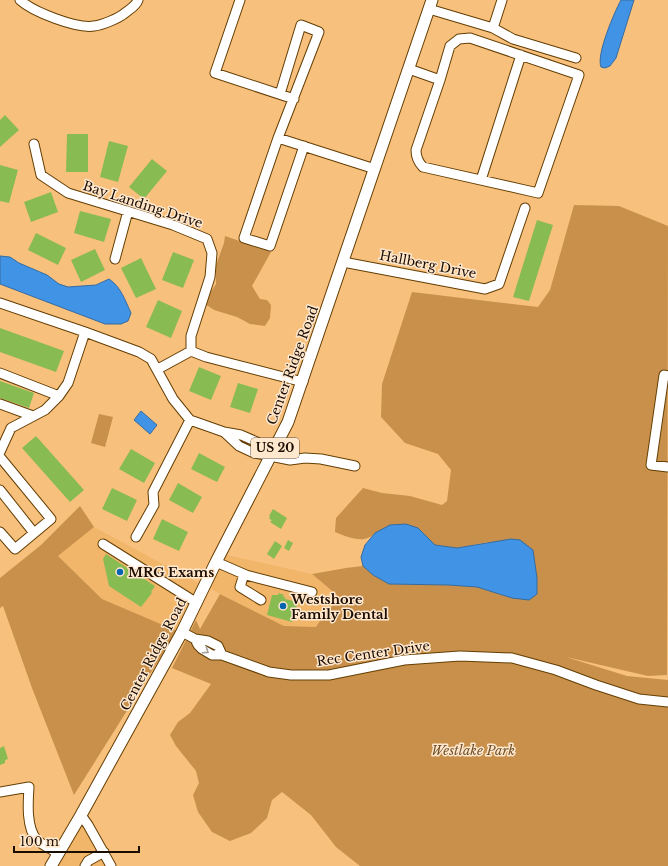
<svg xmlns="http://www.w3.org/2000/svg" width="668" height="866" font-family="'Libre Baskerville',serif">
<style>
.built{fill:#f2b66b}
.green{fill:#c8904a}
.water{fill:#4194e5;stroke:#366ba0}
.building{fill:#89bb53}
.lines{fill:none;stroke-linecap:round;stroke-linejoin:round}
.minor-casing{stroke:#643e03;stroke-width:11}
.major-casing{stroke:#643e03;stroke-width:13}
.minor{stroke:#fff;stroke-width:9}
.major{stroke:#fff;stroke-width:11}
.oneway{stroke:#a49e99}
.poi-dot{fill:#0064b0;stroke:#ffe8ce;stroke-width:1.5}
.labels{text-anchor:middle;stroke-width:3;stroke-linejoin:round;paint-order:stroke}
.shield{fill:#ffe8ce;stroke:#5f4e3e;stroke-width:1}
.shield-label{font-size:12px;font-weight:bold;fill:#1b0c00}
.street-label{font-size:13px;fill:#1b0c00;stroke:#ffe8ce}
.poi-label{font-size:13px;font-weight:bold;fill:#1b0c00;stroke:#ffe8ce;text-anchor:start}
.park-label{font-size:13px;font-style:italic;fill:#705029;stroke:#ffe8ce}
</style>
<rect width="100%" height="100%" fill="#f8c07d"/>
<path class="built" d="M94 527 202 585 177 631 102 599 58 556Z
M223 554 312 574 337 595 335 603 324 615 317 627 284 626 211 589Z
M84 815 88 818 114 861 110 866H54Z"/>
<path class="green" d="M574 205 619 206 668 226 667 675 648 676 566 657 627 676 668 680V866H360L336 847 311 815 282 792 272 800 267 818 251 833 230 841 212 832 198 812 193 795 199 783 196 771 176 746 170 735 178 722 190 713 211 684 172 668 196 620 200 629 220 594 284 626 316 627 324 615 335 603 337 595 312 574 346 568 363 566 373 575 389 584 449 585 477 587 512 598 489 542 457 548 435 545 375 533C364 545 348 537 335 532L336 518 363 488 382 493 410 496 442 505 447 501 451 470 438 454 405 443 381 417 382 384 412 292 538 307 550 290Z
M225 236 271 252 252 286 260 299 267 300 271 305 270 318 265 326 250 324 237 317 214 310 205 304 208 296 216 284V265L224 243Z
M99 414 113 417 105 447 91 443Z
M80 506 94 527 58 556 102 599 177 631 74 795 32 688 3 606 0 608V578L41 545Z"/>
<path class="water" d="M621 0H634L616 58 610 66 605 68 601 67C596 55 614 13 621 0Z
M0 256 10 257 19 263 47 275 59 284 68 287 96 285 109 279C121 287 125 300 131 313L128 321 121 324H105L0 284Z
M141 411 157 425 150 434 134 420Z
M406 524 418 528 435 545 457 548 511 539 520 540 533 550 537 578V594L529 600 512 598 477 587 449 585 389 584 373 575 363 566 361 557 365 545 375 533 390 525Z"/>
<path class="building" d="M5 115 19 130 0 147V120Z
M67 134H88V172H66Z
M109 141 128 146 118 182 100 177Z
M152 159 167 171 144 199 129 187Z
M0 165 18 170 9 203 0 201Z
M51 192 58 212 31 222 24 202Z
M80 211 111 219 104 242 74 233Z
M537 220 553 225 529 301 513 297Z
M36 233 66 248 58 265 28 250Z
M95 249 105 270 81 282 71 260Z
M173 252 194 260 183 288 162 280Z
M141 258 156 289 136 298 121 268Z
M158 300 182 311 171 338 146 327Z
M0 328 64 351 56 372 0 352Z
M199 367 221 376 211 400 189 391Z
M0 381 34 393 29 408 0 398Z
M238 383 258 389 250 413 230 407Z
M36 436 84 490 70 502 22 448Z
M131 449 155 463 144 483 119 469Z
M199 453 225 467 217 482 191 469Z
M178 483 202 497 193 513 169 500Z
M112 488 137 500 127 521 102 509Z
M273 509 287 518 281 529 270 522 272 520 269 519 270 517 269 516Z
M162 519 188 532 179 551 153 539Z
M288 540 293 543 289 551 284 548Z
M275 541 282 546 274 559 267 554Z
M106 554 155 586 151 592 152 593 141 607 109 586 103 559Z
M279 593 284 595 283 597H285V599L298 602 292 622 267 615 272 595H278Z
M4 746 8 759 5 760V763L0 765V748Z"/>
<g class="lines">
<g class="minor-casing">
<path id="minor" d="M20 0C33 12 77 29 94 26 103 25 119 18 125 13 130 9 136 6 138 0
M240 0 215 73 294 99
M429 9 493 28 502 0
M493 28 513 39 576 58
M409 69 440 80 450 46 459 39 470 38 579 75 538 193 423 167C418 162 416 157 416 150L440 80
M280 94 301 25 319 32 278 138 375 169
M278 138 244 238 270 246 304 146
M34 144 41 175 68 193 173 225 207 239 212 253 210 277 191 336V351L206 357 303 382
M481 180 521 55
M115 259 128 211
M343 262 485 289 499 284 525 208
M0 303 85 332 139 352 151 359 173 399 190 420 224 432 241 435 257 442 271 455
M158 369 191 351
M0 373 59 396
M668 376 664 375 651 465 668 467
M0 404 33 416
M224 432 239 446 254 453 290 460 305 458 321 459 355 466
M0 452 11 428 45 410 59 396 68 383 85 332
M0 457 51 519 15 549 0 532
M0 490 34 533
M136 537 154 505 153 492 190 420
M103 544 197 603
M216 562 246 575 312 592
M244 574 240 587 261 600
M182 632 195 639 208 641 218 646 222 655
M195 639 198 645 202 649 212 655H222L269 672 291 675H329L404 660 460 656 512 658 556 670 596 685 639 699 668 702
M0 792 29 787C28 802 26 828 37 840 42 845 52 849 58 854
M81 815 88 825 111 866
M85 866 88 861 104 852"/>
</g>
<g class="major-casing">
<path id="major" d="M51 866 81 815 182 632 216 562 288 422 432 0"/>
</g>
<use href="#minor" class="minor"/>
<use href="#major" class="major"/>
</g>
<defs><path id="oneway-chevron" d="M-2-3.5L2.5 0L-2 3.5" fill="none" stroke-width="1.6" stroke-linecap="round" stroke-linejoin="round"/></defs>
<use class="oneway" href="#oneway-chevron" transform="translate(206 651) rotate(34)"/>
<g class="poi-dot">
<circle cx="120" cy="572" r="4"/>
<circle cx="283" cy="606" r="4"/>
</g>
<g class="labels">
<rect class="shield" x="251" y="438" width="48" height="20" rx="3"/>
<g class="shield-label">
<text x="275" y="452">US 20</text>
</g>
<g class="street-label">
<text transform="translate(143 204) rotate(18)" y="5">Bay Landing Drive</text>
<text transform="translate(428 264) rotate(11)" y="5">Hallberg Drive</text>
<text transform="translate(292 365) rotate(-70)" y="5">Center Ridge Road</text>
<text transform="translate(373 653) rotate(-8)" y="5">Rec Center Drive</text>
<text transform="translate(153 654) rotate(-62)" y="5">Center Ridge Road</text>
</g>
<g class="poi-label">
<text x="128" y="577">MRG Exams</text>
<text x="291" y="604">Westshore<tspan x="291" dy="15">Family Dental</tspan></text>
</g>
<g class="park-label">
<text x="473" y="755">Westlake Park</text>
</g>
</g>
<path d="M14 846v6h125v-6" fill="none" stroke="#1b0c00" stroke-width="2"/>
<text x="20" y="846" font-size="12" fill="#1b0c00" stroke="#ffe8ce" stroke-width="3" paint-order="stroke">100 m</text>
</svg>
